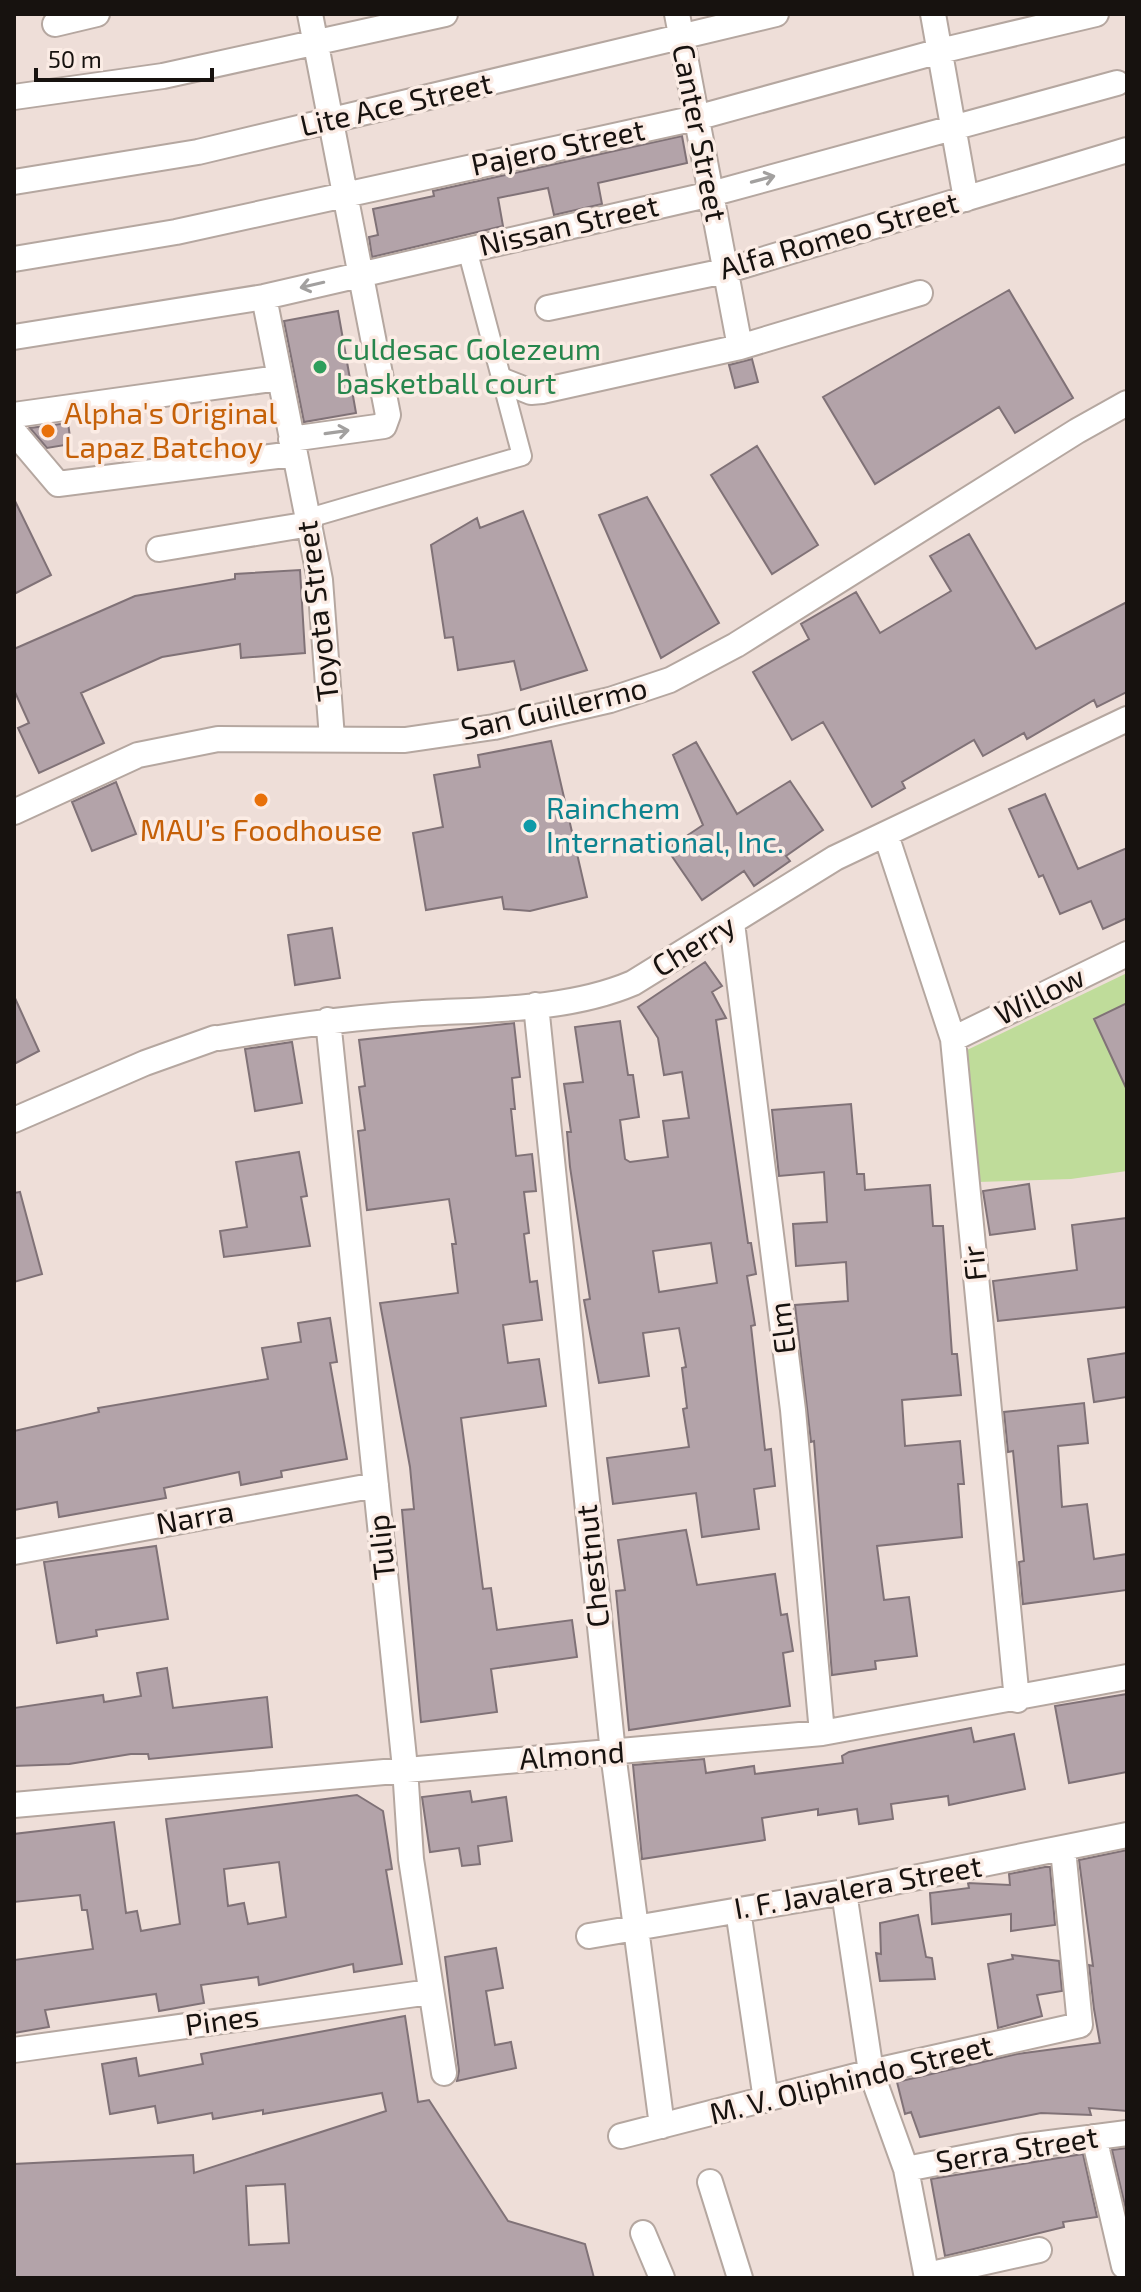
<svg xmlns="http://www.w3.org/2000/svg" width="1141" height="2292" font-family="'Exo 2',sans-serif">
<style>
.green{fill:#bfdc9a}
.building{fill:#b3a3a9;stroke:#807277;stroke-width:2;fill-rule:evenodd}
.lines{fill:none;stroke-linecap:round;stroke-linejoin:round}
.pedestrian-casing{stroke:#b5a7a0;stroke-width:22}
.minor-casing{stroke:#b5a7a0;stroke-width:28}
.pedestrian{stroke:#fff;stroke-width:18}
.minor{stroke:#fff;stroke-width:24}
.oneway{stroke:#a2a09f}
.leisure-dot{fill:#2e9e5b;stroke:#fbece5;stroke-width:3}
.food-dot{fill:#e8710a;stroke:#fbece5;stroke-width:3}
.culture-dot{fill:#0f9aa8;stroke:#fbece5;stroke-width:3}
.labels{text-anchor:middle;stroke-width:7;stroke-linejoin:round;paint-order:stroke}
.street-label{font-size:30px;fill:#17120f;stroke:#fbece5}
.leisure-label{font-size:30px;fill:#27864d;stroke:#fbece5;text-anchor:start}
.food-label{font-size:30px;fill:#c56008;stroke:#fbece5;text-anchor:start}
.culture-label{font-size:30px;fill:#0d838f;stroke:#fbece5;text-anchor:start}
</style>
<rect width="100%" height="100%" fill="#eeded8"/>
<path class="green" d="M1127 973V1171L1071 1179 978 1182 967 1050Z"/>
<path class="building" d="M682 136 687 163 598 183 602 204 554 215 548 188 498 198 503 226 372 257 369 237 378 235 373 209 434 196 433 191Z
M1009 290 1073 398 1015 433 999 407 875 484 823 397Z
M338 311 356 413 304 422 284 321Z
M752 359 758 382 735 388 729 365Z
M68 423 71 444 47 448 30 428Z
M757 446 818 545 772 574 711 475Z
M647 497 719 623 661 658 599 515Z
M14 499 51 575 14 594Z
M523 511 587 670 521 690 514 661 458 670 453 637 445 638 431 545 477 518 480 528Z
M969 534 1036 649 1127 602V692L1097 707 1094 700 1027 739 1024 733 983 756 974 740 902 782 905 788 872 807 823 722 792 740 753 672 809 639 801 624 856 592 880 633 951 591 930 556Z
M300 570 305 653 241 658 240 644 162 657 81 693 104 743 39 773 18 728 29 723 14 690V649L135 596 235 579V574Z
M551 741 587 897 530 911 504 909 502 897 426 910 413 833 443 827 434 775 480 767 478 755Z
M696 742 737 814 790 781 823 830 786 856 790 861 754 886 744 871 702 900 667 849 703 825 673 755Z
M116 782 136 834 92 851 72 802Z
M1045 794 1078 869 1127 848V918L1103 929 1091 901 1060 914 1043 875 1039 877 1009 809Z
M332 928 340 978 295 985 288 935Z
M705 962 722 986 712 992 726 1018 716 1020 748 1243H751L756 1274 747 1276 755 1325 751 1326 765 1450 771 1449 775 1486 754 1489 759 1529 702 1537 696 1493 613 1504 607 1458 689 1447 683 1409 687 1408 682 1368 686 1367 679 1328 643 1333 649 1376 599 1383 584 1300 590 1299 570 1167 567 1132H571L564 1084 583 1082 575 1027 620 1021 628 1075H633L639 1117 620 1120 625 1159 630 1162 668 1157 663 1121 689 1118 682 1072 664 1075 658 1038 638 1007ZM711 1243 717 1283 659 1292 653 1251Z
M14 996 39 1051 14 1064Z
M1127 1003V1090L1094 1019Z
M514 1023 520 1077 512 1078 515 1109H511L516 1156 532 1154 536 1191 524 1192 529 1233 524 1234 530 1282 537 1281 542 1320 503 1325 508 1363 539 1359 546 1406 461 1418 483 1589 491 1588 497 1630 572 1620 577 1657 491 1669 497 1712 421 1722 402 1510 414 1509 410 1467 380 1303 458 1293 452 1244H456L449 1199 367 1210 358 1131 365 1130 359 1087 365 1086 359 1040Z
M292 1042 302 1103 255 1111 245 1049Z
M851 1104 857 1174H864L865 1190 930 1185 933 1226H943L952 1354H957L961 1395 902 1400 905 1446 960 1441 964 1484H958L962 1537 877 1546 884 1600 909 1597 917 1656 875 1661 876 1669 832 1675 814 1441 811 1442 795 1305 848 1301 846 1262 796 1266 793 1224 827 1222 824 1172 779 1176 772 1110Z
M299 1152 307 1196 301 1197 310 1246 224 1257 220 1231 247 1227 236 1162Z
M1029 1184 1035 1229 990 1235 983 1191Z
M20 1192 42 1274 14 1282V1193Z
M1127 1218V1307L998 1321 993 1281 1077 1270 1072 1225Z
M330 1318 337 1362 330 1363 347 1459 281 1471 282 1477 241 1485 239 1472 164 1488 166 1498 59 1517 57 1502 14 1510V1431L99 1412 98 1408 268 1379 262 1348 301 1342 298 1323Z
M1127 1353V1397L1094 1402 1088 1359Z
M1084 1403 1088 1443 1058 1446 1062 1507 1087 1504 1094 1559 1127 1554V1590L1023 1604 1019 1562 1024 1561 1013 1451 1008 1452 1004 1412Z
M686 1530 697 1585 775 1574 781 1615 787 1614 793 1651 783 1653 790 1706 629 1730 616 1591 625 1590 618 1540Z
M156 1546 168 1619 96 1630 97 1636 57 1643 44 1562Z
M167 1668 173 1708 267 1697 272 1747 149 1759 148 1754H131L69 1764 14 1766V1708L103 1695 104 1702 141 1696 137 1673Z
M1127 1694V1772L1069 1783 1055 1706Z
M971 1728 974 1742 1014 1734 1025 1789 949 1805 948 1796 891 1804 893 1819 859 1824 857 1809 818 1815V1809L762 1818 765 1840 642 1859 633 1765 704 1759 706 1773 754 1766 755 1774 843 1763 842 1756 849 1752Z
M470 1791 472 1802 506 1797 512 1841 478 1846 480 1864 462 1866 459 1848 430 1852 422 1797Z
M357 1795 383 1811 392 1869 386 1870 402 1964 354 1972 353 1964 259 1985 258 1977 201 1985 204 2003 159 2011 156 1994 45 2010 49 2027 14 2033V1960L93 1949 87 1910H82L80 1895 14 1902V1834L114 1822 126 1913 137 1911 141 1931 180 1924 166 1819ZM279 1862 286 1917 248 1924 244 1903 228 1906 224 1869Z
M1127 1850V2111L1089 2108 1091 2115 1041 2113 920 2137 911 2112 905 2114 897 2082 1017 2054 1100 2043 1094 2009 1089 1965 1093 1966 1079 1860Z
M1045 1867H1050L1055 1925 1011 1931V1914L932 1924 930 1893 969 1888 968 1883 1010 1885 1009 1874Z
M918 1915 926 1957 932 1958 935 1979 880 1981 876 1953 881 1954 880 1923Z
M496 1948 503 1988 486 1991 495 2045 511 2042 516 2068 457 2081 459 2071 445 1957Z
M1012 1955 1059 1961 1062 1991 1037 1995 1042 2016 998 2028 988 1964 1013 1959Z
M405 2016 418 2102 429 2100 508 2221 585 2244 594 2278H14V2164L193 2155 194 2173 386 2111 382 2093 263 2114V2110L213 2119 212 2113 158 2123 155 2106 110 2114 102 2064 136 2058 139 2076 203 2064 201 2054ZM285 2184 289 2243 249 2245 246 2186Z
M1127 2148V2209L1126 2210 1112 2150Z
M1083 2154 1097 2217 1063 2222 1064 2227 945 2256 931 2179Z"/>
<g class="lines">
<g class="pedestrian-casing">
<path id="pedestrian" d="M309 518 522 456 467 249"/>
</g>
<g class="minor-casing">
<path id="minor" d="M677 14 740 347
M933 14 966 199
M55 24 97 14
M14 97 163 76 445 14
M14 182 198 152 776 14
M14 259 176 232 696 118 940 51 1096 14
M264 297 320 580 332 738
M548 308 725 271 1127 150
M14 337 264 297 711 194 1117 83
M503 381 531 392 542 391 740 347 920 293
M14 415 279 378
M14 432 58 484 293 454
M291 439 384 426 388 415 310 14
M159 549 310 524
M14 812 138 755 218 739 405 740 494 727 610 700 670 680 736 645 1077 431 1127 403
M886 835 953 1039 1017 1700
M732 923 793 1410 822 1733
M536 1005 613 1753 662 2126
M328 1020 405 1768 411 1859 444 2073
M219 1038C283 1027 345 1018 409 1014 482 1009 565 1012 633 983L835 858 1127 719
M953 1039 1127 954
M14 1120 145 1063 215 1038
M14 1552 376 1485
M14 1805 822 1733 1127 1677
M844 1892 871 2072 906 2169 927 2278
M738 1910 766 2100
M589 1936 844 1892 1127 1835
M14 2050 430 1992
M621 2136 871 2072 1080 2025 1063 1849
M1094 2137 1124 2266
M906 2169 1019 2147 1127 2133
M710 2182 740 2278
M643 2233 662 2278
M927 2275 1039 2250"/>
</g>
<use href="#pedestrian" class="pedestrian"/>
<use href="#minor" class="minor"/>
</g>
<defs><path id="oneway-shaft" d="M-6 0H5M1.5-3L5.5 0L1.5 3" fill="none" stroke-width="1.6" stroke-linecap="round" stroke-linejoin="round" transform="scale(2)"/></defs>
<g class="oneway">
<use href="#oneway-shaft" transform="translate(763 179) rotate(-15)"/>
<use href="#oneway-shaft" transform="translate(312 285) rotate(167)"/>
<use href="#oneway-shaft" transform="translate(337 432) rotate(-8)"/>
</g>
<circle class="leisure-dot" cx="320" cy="367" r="8"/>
<g class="food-dot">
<circle cx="48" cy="431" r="8"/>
<circle cx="261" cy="800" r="8"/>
</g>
<circle class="culture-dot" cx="530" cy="826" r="8"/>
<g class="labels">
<g class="street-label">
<text transform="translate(396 105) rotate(-13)" y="10">Lite Ace Street</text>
<text transform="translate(699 133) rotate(79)" y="10">Canter Street</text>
<text transform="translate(558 148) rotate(-12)" y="10">Pajero Street</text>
<text transform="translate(569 226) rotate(-13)" y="10">Nissan Street</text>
<text transform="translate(839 236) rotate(-16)" y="10">Alfa Romeo Street</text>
<text transform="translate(318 611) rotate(-97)" y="10">Toyota Street</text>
<text transform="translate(554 709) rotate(-13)" y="10">San Guillermo</text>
<text transform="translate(694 946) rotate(-31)" y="10">Cherry</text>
<text transform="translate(1040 996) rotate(-26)" y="10">Willow</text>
<text transform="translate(975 1263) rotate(-96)" y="10">Fir</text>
<text transform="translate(783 1328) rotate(-97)" y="10">Elm</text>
<text transform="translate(195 1518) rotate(-10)" y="10">Narra</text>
<text transform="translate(382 1547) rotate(-96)" y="10">Tulip</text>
<text transform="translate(593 1566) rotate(-96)" y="10">Chestnut</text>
<text transform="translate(572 1756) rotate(-4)" y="10">Almond</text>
<text transform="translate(858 1888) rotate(-10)" y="10">I. F. Javalera Street</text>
<text transform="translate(222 2021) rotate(-8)" y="10">Pines</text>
<text transform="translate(851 2080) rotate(-14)" y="10">M. V. Oliphindo Street</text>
<text transform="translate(1017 2150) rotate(-9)" y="10">Serra Street</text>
</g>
<g class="leisure-label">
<text x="336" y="360">Culdesac Golezeum<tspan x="336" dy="34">basketball court</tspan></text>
</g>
<g class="food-label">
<text x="64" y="424">Alpha's Original<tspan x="64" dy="34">Lapaz Batchoy</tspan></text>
<text x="261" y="841" text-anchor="middle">MAU’s Foodhouse</text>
</g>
<g class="culture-label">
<text x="546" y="819">Rainchem<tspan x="546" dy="34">International, Inc.</tspan></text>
</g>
</g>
<rect width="1141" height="2292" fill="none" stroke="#17120f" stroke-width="32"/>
<path d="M36 68v12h176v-12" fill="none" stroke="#17120f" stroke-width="4"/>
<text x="48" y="68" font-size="24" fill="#17120f" stroke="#fbece5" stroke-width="6" paint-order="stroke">50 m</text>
</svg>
